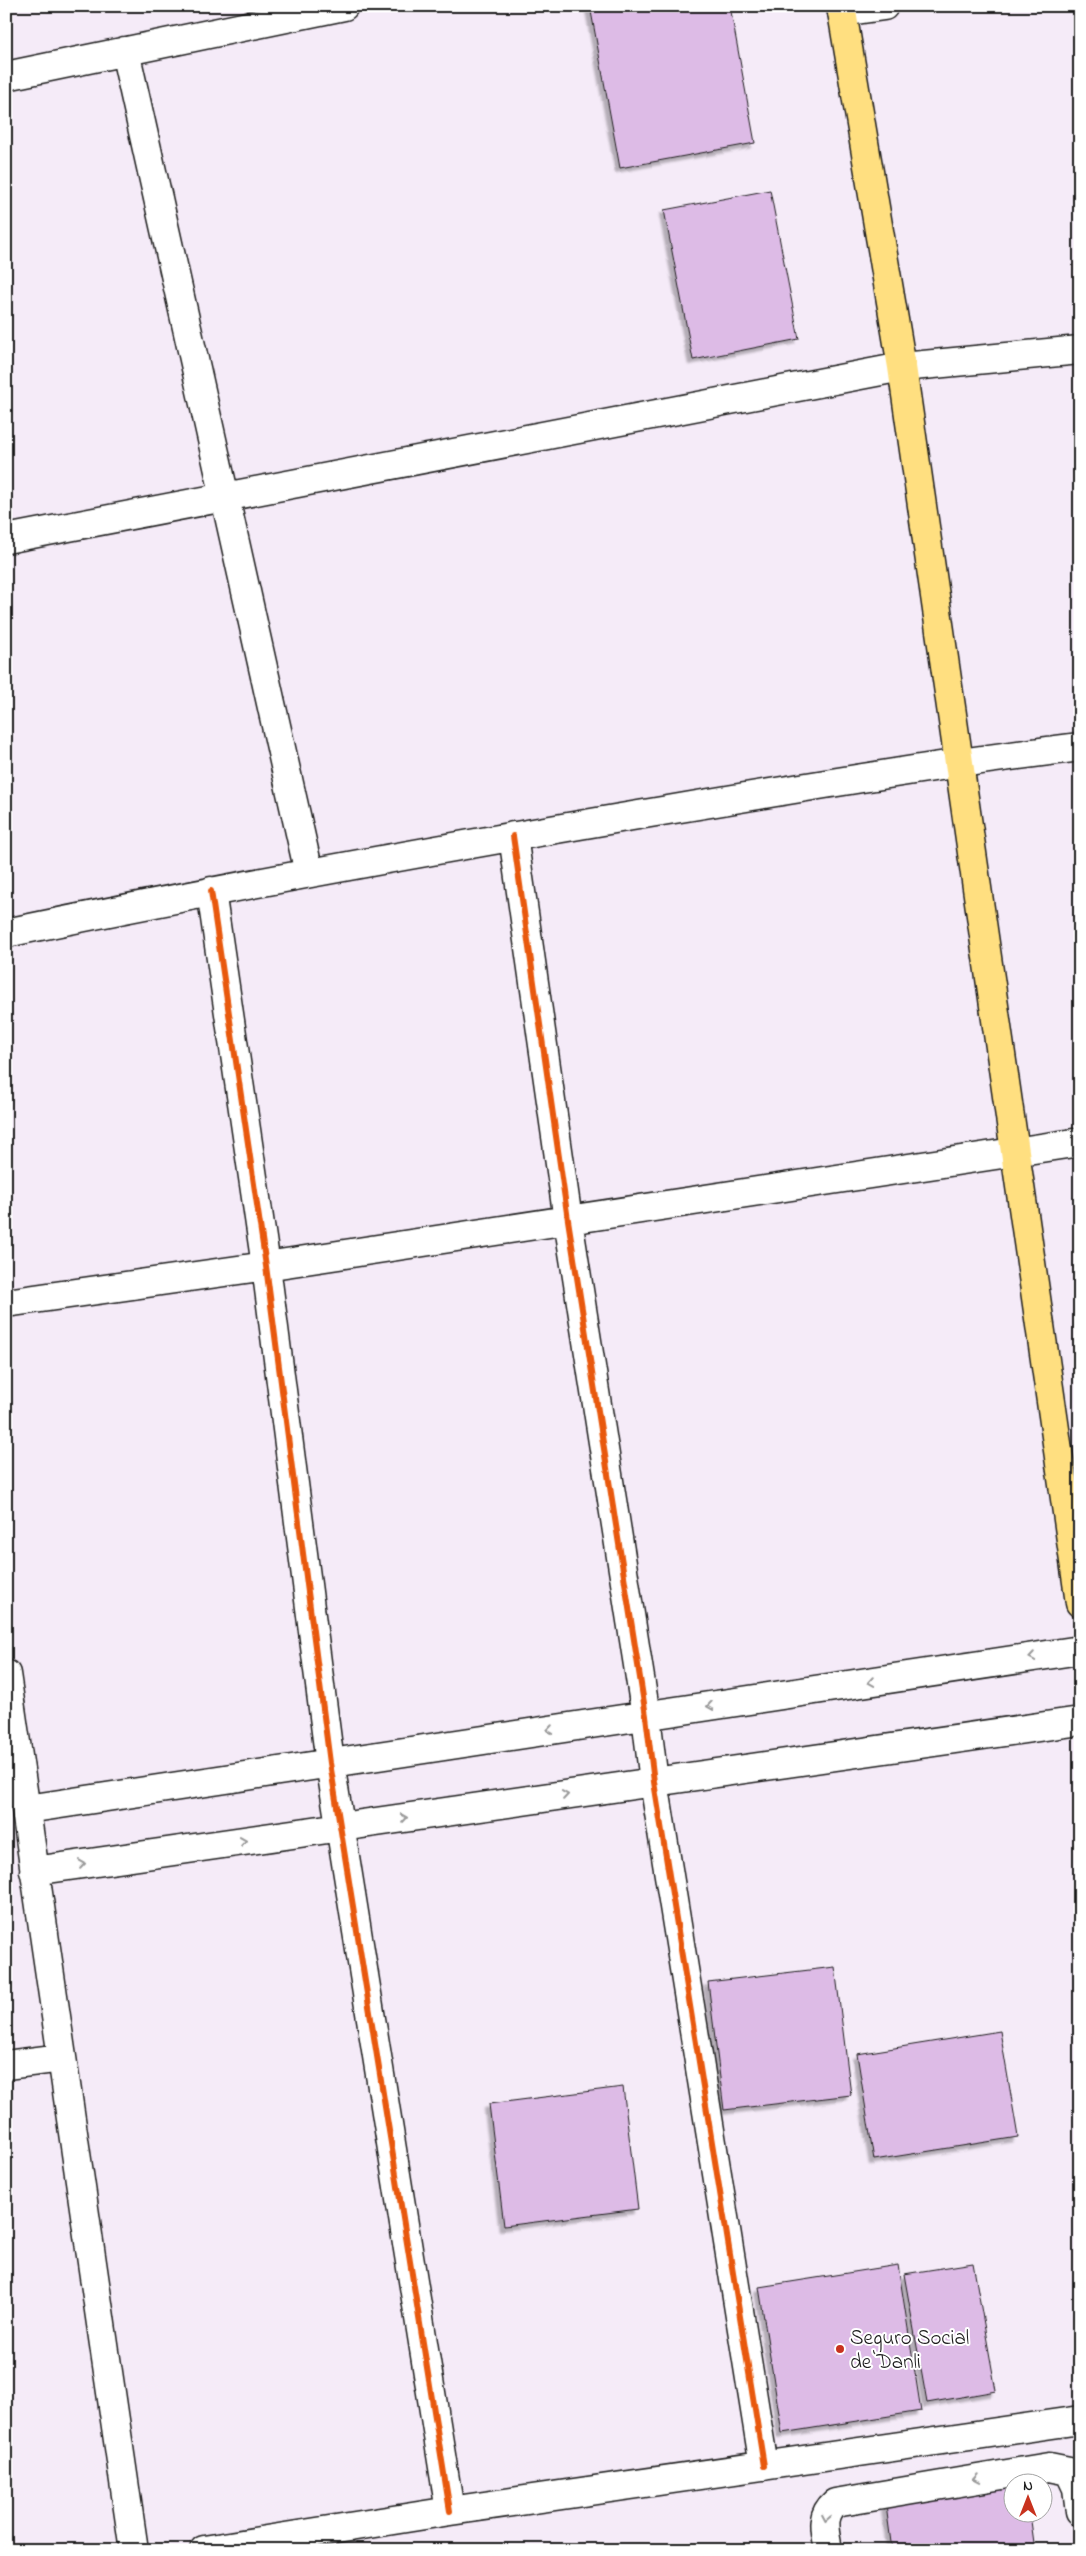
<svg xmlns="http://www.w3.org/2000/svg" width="1086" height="2556" font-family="'Indie Flower',sans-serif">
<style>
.building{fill:#ddbbe6;stroke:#1c1c1c;filter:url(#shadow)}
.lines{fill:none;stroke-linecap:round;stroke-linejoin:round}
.minor-casing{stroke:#1c1c1c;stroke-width:31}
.highway-casing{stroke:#1c1c1c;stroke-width:31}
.minor{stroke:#fff;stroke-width:28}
.highway{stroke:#ffdf80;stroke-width:28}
.cycleway-casing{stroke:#fff;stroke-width:9}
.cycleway{stroke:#e8590c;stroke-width:6}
.oneway{stroke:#999}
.poi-dot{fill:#c8321e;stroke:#fff;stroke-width:2}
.labels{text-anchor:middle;stroke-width:4;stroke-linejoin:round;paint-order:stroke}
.poi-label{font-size:21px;fill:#1c1c1c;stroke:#fff;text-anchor:start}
</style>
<defs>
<filter id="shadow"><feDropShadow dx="-4.5" dy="4.5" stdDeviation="1" flood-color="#0004"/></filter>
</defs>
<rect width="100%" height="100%" fill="#f5ebf8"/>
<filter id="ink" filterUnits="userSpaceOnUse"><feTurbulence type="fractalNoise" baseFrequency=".02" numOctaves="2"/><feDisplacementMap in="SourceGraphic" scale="10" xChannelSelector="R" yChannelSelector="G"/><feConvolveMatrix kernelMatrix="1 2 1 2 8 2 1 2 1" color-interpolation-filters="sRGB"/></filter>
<g filter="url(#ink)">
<path class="building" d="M590 6H730L755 143 620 168Z
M770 190 799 339 693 360 664 210Z
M835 1967 851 2095 724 2110 708 1982Z
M1000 2031 1018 2137 874 2160 857 2054Z
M623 2087 638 2209 504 2226 489 2104Z
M973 2263 996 2391 927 2403 904 2274Z
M898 2265 921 2411 782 2433 759 2287Z
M1014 2484V2514H1030L1035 2550H892L885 2498Z"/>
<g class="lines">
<g class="minor-casing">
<path id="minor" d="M842 12 884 6
M125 51 309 873
M6 76 344 6
M6 539 902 367 1080 350
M513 836 568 1220 646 1716 654 1782 764 2466
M211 891 266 1266 330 1763 450 2511
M6 933C226 887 447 847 668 810 805 787 942 764 1080 747
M6 1303 266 1266 1080 1142
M6 1674 134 2550
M27 1809 1080 1650
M34 1871 1080 1721
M6 2065 62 2058
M204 2550 450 2511 1080 2420
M828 2550C825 2531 819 2517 835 2503L1049 2467 1069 2471 1077 2488 1080 2512"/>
</g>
<g class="highway-casing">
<path id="highway" d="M841 6 902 367 1080 1603"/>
</g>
<use href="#minor" class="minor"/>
<use href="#highway" class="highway"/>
<g class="cycleway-casing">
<path id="cycleway" d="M513 836 568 1220 646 1716 654 1782 764 2466
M211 891 266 1266 330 1763 450 2511"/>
</g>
<use href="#cycleway" class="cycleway"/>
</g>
<defs><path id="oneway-chevron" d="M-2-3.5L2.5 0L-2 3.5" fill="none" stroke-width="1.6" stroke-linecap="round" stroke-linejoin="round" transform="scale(1.25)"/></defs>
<g class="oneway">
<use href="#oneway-chevron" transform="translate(1032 1657) rotate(171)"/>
<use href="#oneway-chevron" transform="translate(871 1682) rotate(171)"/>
<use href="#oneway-chevron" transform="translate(710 1706) rotate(171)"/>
<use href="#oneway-chevron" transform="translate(550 1730) rotate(171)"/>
<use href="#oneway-chevron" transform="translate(565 1795) rotate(-8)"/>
<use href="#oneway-chevron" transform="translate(404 1818) rotate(-8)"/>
<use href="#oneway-chevron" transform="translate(243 1841) rotate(-8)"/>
<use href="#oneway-chevron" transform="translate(82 1864) rotate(-8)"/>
<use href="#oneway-chevron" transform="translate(977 2479) rotate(170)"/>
<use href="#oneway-chevron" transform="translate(826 2518) rotate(100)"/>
</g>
</g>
<circle class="poi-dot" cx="840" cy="2349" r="5"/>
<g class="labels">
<g class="poi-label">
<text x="850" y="2344">Seguro Social<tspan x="850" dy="24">de Danli</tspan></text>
</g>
</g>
<rect width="1086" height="2556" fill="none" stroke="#fff" stroke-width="25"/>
<rect x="12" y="12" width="1061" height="2531" fill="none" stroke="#1c1c1c" stroke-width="2" filter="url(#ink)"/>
<g transform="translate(1028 2498)"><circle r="24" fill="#ffffff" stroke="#a4a4a4"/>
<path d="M0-4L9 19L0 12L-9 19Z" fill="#c8321e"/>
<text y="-8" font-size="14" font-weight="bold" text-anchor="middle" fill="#1c1c1c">N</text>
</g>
</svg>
